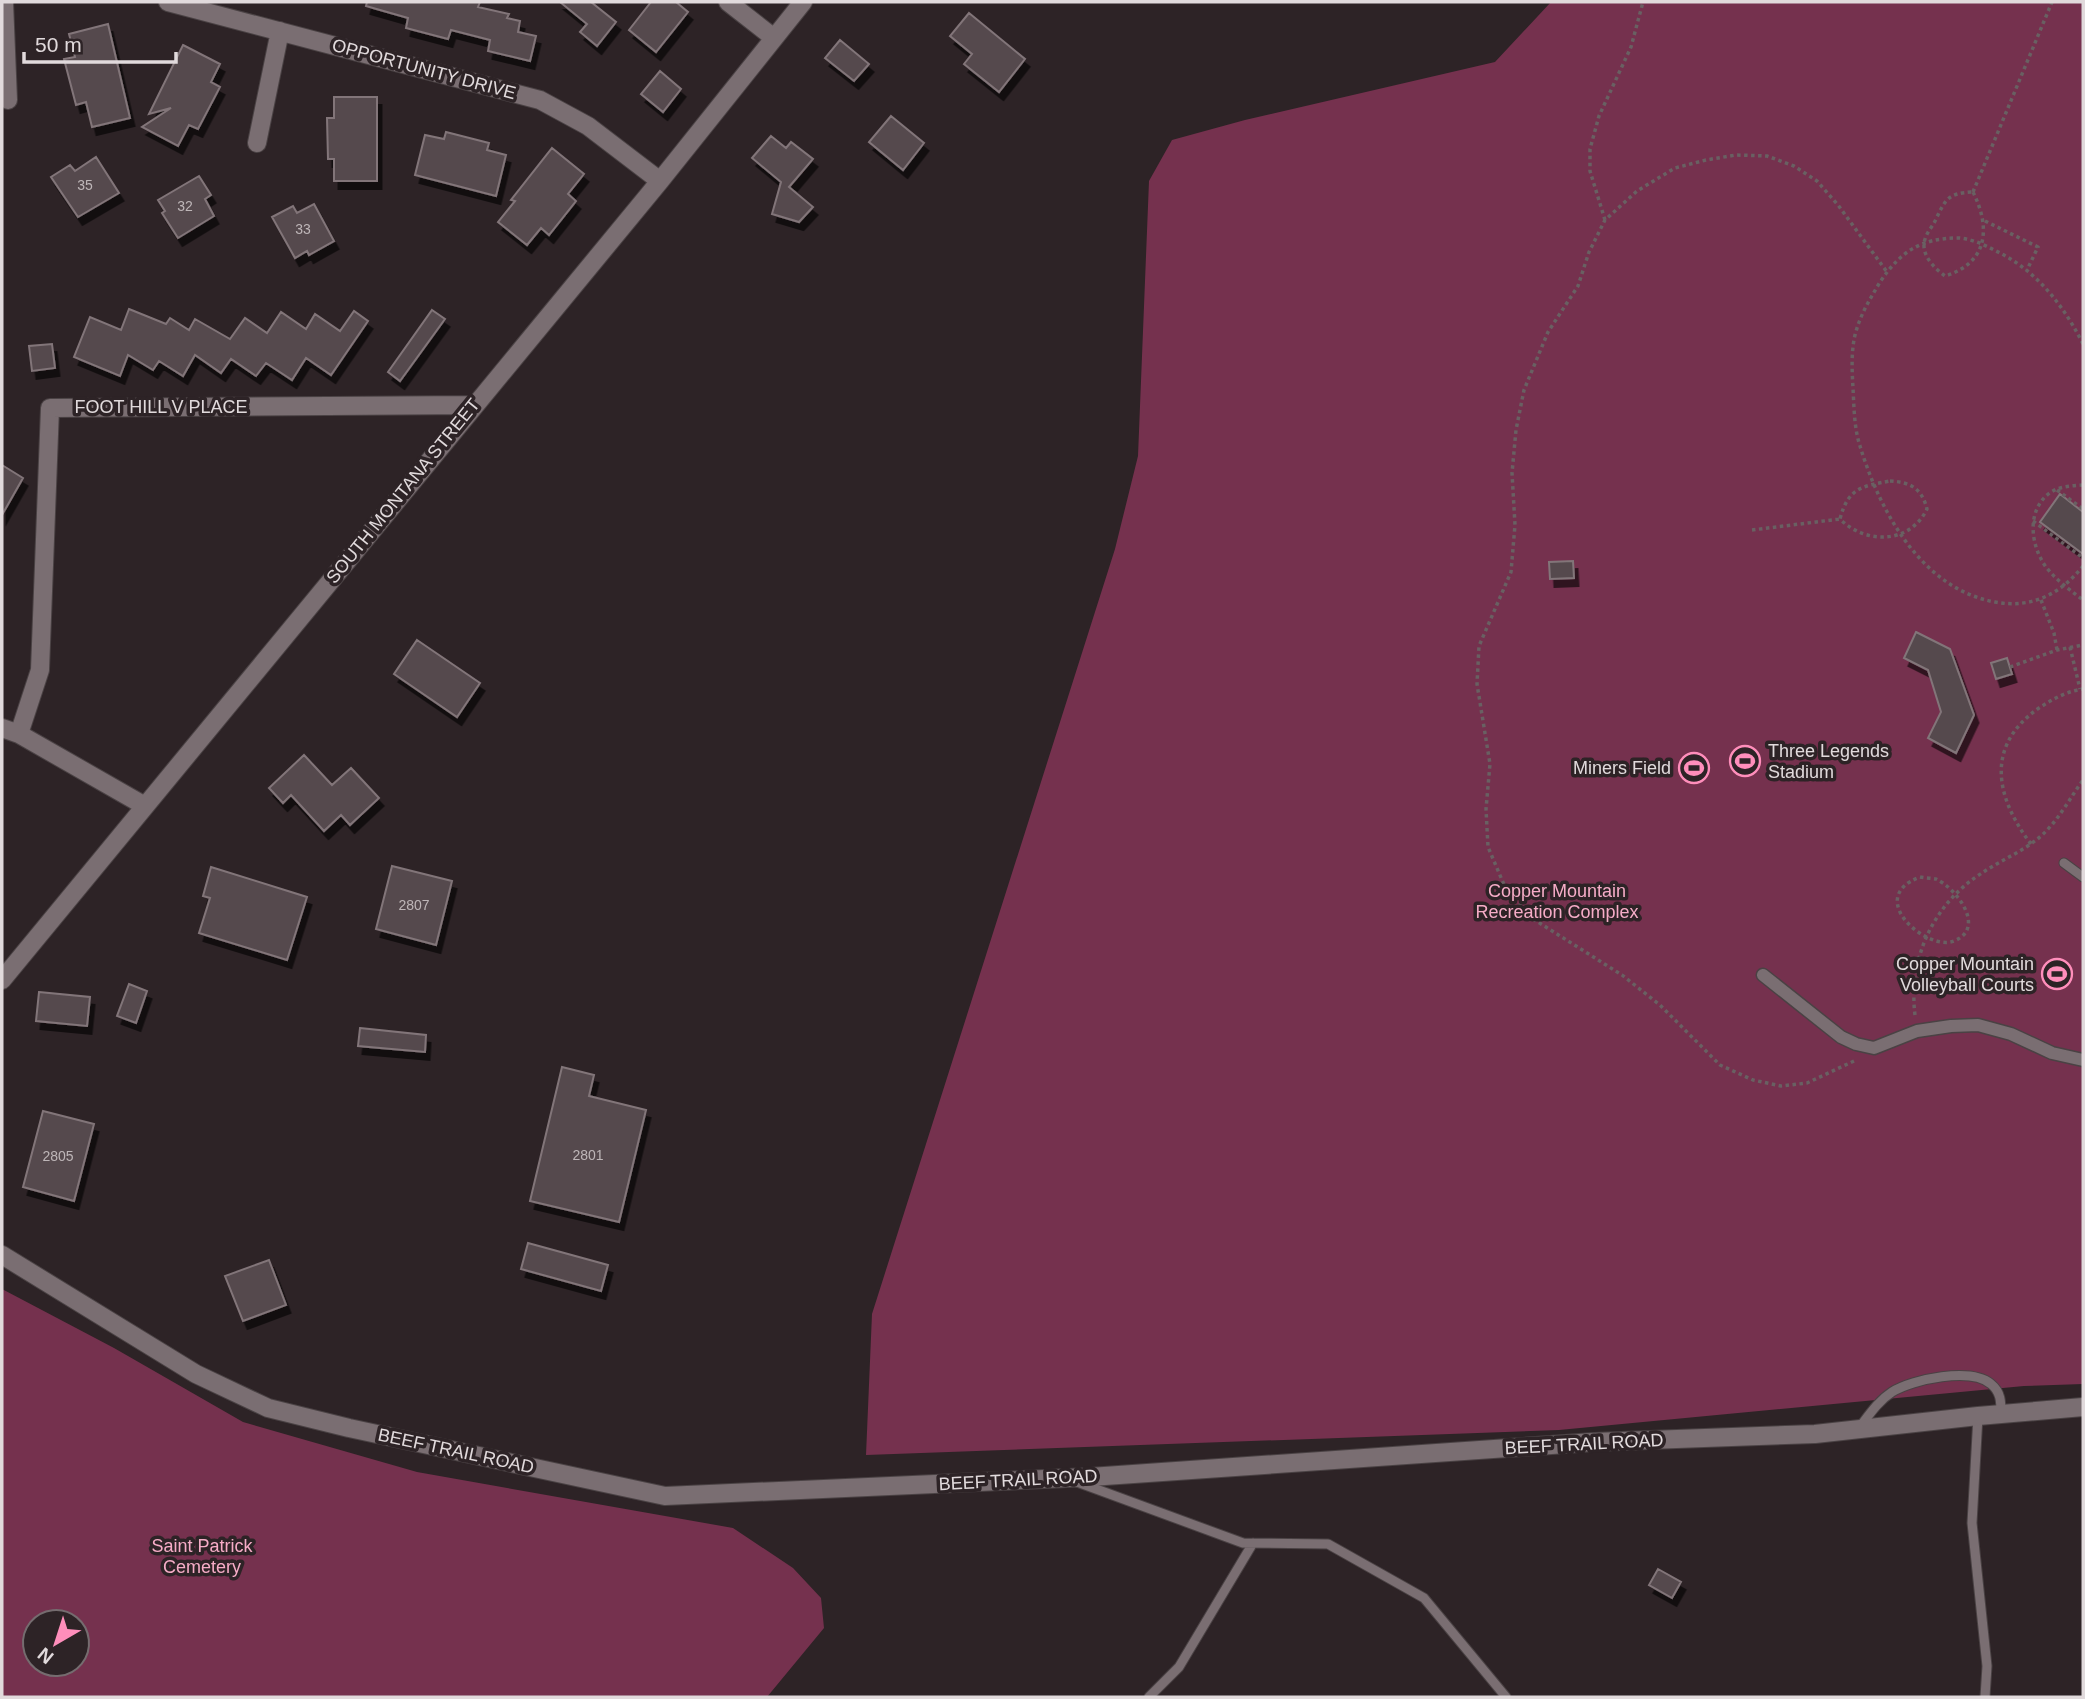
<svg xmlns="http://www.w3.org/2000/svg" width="2085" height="1699" font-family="Helvetica,sans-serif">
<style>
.green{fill:#75314e;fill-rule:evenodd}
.building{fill:#554a4e;stroke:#827579;stroke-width:2;filter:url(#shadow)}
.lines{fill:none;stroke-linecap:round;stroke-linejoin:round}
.service-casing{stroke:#4a4244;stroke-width:11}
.pedestrian-casing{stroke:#4a4244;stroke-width:15}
.minor-casing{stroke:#4a4244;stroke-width:20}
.path{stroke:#696062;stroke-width:3.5;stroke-dasharray:3.5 3.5;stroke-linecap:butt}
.service{stroke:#7a6e72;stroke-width:9}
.pedestrian{stroke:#7a6e72;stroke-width:12}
.minor{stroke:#7a6e72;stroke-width:18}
.labels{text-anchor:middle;stroke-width:7;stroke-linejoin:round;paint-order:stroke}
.number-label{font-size:14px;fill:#beb6b8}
.street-label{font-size:18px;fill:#e1dadc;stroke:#2d2326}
.poi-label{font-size:18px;fill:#e1dadc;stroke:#2d2326;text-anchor:end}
.park-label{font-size:18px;fill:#f6acc7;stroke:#2d2326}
</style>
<defs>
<filter id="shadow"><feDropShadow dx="4.5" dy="8" stdDeviation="0" flood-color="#0009"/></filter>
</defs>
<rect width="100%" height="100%" fill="#2d2326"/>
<path class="green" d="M1551 2H2083V1384L2024 1386 1559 1430 866 1455 872 1314 1115 549 1138 456 1149 181 1172 140 1245 120 1495 62Z
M2 1289 114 1348 243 1422 417 1472 733 1528 793 1568 821 1598 824 1628 767 1697H2ZM35 1622H77V1664H35Z"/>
<path class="building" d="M367 2H480L478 7 509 14 507 18 520 21 518 32 536 36 530 61 488 51 490 40 451 30 448 39 406 28 408 18 366 6Z
M560 2H591L616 22 597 46 580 32 587 24Z
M651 2H676L688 12 656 52 629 30Z
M969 13 1025 59 999 92 964 64 972 54 950 36Z
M108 24 130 118 92 127 86 102 76 105 64 59 75 57 69 34Z
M840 40 869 64 854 81 825 58Z
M183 45 220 64 211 82 220 87 198 129 189 125 178 146 142 127 171 108 149 114Z
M660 71 681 89 663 112 641 94Z
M334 97H377V181H334V159H328L327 118H334Z
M891 116 924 143 903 170 869 142Z
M446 132 489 143 487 150 506 155 496 196 415 175 425 135 444 139Z
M771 136 786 148 791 142 813 159 789 187 813 207 799 222 772 214 781 182 752 158Z
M552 148 584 174 568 194 576 201 549 235 541 228 527 245 498 222 515 201 511 200Z
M96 157 119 193 78 217 51 177 70 165 75 171Z
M199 176 211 195 205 199 214 216 178 238 162 213 165 211 158 200Z
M314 204 334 241 309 255 307 251 295 258 272 217 293 206 297 213Z
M129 309 166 324 170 318 189 330 195 319 230 339 245 318 267 333 281 312 306 329 315 314 340 331 354 311 368 321 331 375 306 358 292 380 266 363 256 376 231 359 221 373 195 355 183 376 159 361 153 370 128 355 120 376 74 357 90 317 121 330Z
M432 310 445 319 400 381 388 372Z
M52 344 55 368 32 371 29 346Z
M2 465 23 478 2 515Z
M2060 494 2083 512V554L2040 522Z
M1573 561 1574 578 1550 579 1549 562Z
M1916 632 1950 649 1974 715 1956 753 1928 738 1941 712 1928 670 1904 658Z
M417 640 480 683 457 717 394 674Z
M2007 658 2012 674 1996 679 1991 663Z
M304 755 332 785 351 768 379 798 350 825 341 815 324 831 291 795 283 803 269 788Z
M392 866 452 881 436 945 376 929Z
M211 867 307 897 287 960 199 933 210 898 203 896Z
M129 984 147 991 136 1023 117 1016Z
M39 992 90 997 87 1026 36 1021Z
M360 1028 426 1035 425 1052 358 1046Z
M562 1067 594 1075 589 1096 646 1110 619 1222 530 1201Z
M43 1111 94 1124 74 1201 23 1187Z
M528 1243 608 1265 601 1291 521 1269Z
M269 1260 286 1305 243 1321 225 1276Z
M1658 1569 1681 1582 1672 1598 1649 1585Z"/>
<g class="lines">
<g class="service-casing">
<path id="service" d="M2064 863 2083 877
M1978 1416 1972 1523 1987 1666 1985 1697
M1859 1428C1869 1415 1878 1401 1892 1392 1913 1379 1971 1367 1991 1384 2001 1392 2001 1402 2001 1414
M1077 1482 1243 1543 1328 1544 1424 1598 1506 1697
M1149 1697 1179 1667 1253 1543"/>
</g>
<g class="pedestrian-casing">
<path id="pedestrian" d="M1763 975 1841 1037 1856 1044 1874 1048 1917 1031 1951 1026 1978 1025 2011 1034 2052 1053 2083 1060"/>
</g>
<g class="minor-casing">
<path id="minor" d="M4 2 8 100
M168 2 540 100 588 126 660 181
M728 2 774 38
M257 143 280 31
M2 728 19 734 145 806
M19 734 40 670 50 408 474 405
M2 980 660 181 803 2
M2 1255 196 1374 268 1408 349 1428 665 1496 1090 1477 1594 1442 1815 1434 1978 1416 2083 1407"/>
</g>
<path class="path" d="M1973 192C1991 228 1988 263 1945 276 1934 268 1920 254 1925 239 1927 232 1933 226 1936 219 1946 198 1949 193 1973 192Z
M1973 192 2052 2
M1605 220 1590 171V149L1599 116 1631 47 1643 2
M1985 221 2038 247 2027 270
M2083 344C2063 304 2035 269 1994 250 1983 244 1971 239 1959 238 1921 238 1901 251 1880 282 1870 299 1860 315 1855 335 1851 352 1852 371 1853 388 1854 406 1854 428 1860 446 1880 512 1922 589 1995 602 2031 609 2061 594 2083 566
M1890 481C1911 482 1922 489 1927 509 1910 544 1866 545 1840 519 1848 488 1862 486 1890 481Z
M2083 485C2072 486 2060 486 2051 492 2026 509 2030 545 2046 567 2056 580 2070 590 2083 600
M2057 490 2083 509
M2033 521 2083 558
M1752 530 1840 519
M2041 600 2054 633 2057 650
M2070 647 2080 689
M2010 667 2057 650 2083 645
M2031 844C1996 798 1984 746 2039 708 2053 699 2067 691 2083 689
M1920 877C1924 878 1931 878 1936 879 1956 888 1987 928 1954 941 1928 952 1863 898 1920 877Z
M1915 1015C1908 958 1934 903 1982 873 2001 860 2024 851 2041 836 2058 821 2070 798 2083 780
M1854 1061 1807 1083 1781 1086 1753 1080 1720 1065 1660 1005 1622 975 1530 917 1505 887 1488 847 1486 809 1490 764 1477 684 1479 646 1511 572 1515 525 1512 473 1516 430 1524 390 1548 332 1578 286 1589 252 1605 220 1637 191 1675 168 1706 160 1736 155 1767 156 1794 166 1817 181 1838 205 1887 272"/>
<use href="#service" class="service"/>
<use href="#pedestrian" class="pedestrian"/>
<use href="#minor" class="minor"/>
</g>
<defs>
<g id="stadium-ring" transform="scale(1.575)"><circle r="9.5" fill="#2d2326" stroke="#ff8ebb" stroke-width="1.5"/><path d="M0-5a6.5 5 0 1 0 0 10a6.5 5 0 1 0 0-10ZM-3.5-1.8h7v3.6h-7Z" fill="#ff8ebb"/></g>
</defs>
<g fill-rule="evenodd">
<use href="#stadium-ring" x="1745" y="761"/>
<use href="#stadium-ring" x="1694" y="768"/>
<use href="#stadium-ring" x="2057" y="974"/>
</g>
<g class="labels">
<g class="number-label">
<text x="85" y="190">35</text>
<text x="185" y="211">32</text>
<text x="303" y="234">33</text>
<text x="414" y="910">2807</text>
<text x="588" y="1160">2801</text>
<text x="58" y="1161">2805</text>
</g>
<g class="street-label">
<text transform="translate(424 69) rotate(15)" y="6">OPPORTUNITY DRIVE</text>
<text x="161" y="413">FOOT HILL V PLACE</text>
<text transform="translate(403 491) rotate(-51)" y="6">SOUTH MONTANA STREET</text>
<text transform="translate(1584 1444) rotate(-3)" y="6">BEEF TRAIL ROAD</text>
<text transform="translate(456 1451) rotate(12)" y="6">BEEF TRAIL ROAD</text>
<text transform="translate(1018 1480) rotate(-3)" y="6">BEEF TRAIL ROAD</text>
</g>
<g class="poi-label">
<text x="1768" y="757" text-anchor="start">Three Legends<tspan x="1768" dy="21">Stadium</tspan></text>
<text x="1671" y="774">Miners Field</text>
<text x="2034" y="970">Copper Mountain<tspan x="2034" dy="21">Volleyball Courts</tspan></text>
</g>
<g class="park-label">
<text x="1557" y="897">Copper Mountain<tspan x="1557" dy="21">Recreation Complex</tspan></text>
<text x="202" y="1552">Saint Patrick<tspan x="202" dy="21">Cemetery</tspan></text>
</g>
</g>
<rect width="2085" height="1699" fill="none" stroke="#e1dadc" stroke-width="7"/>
<g transform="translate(56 1643) rotate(219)"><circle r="33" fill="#2d2326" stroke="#756c6f" stroke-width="2"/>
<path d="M0-5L12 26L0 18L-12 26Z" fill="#ff8ebb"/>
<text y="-10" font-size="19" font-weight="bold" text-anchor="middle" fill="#e1dadc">N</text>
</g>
<path d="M24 52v10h152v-10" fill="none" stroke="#e1dadc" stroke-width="3.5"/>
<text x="35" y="52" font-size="21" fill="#e1dadc" stroke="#2d2326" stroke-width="5" paint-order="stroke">50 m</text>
</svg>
